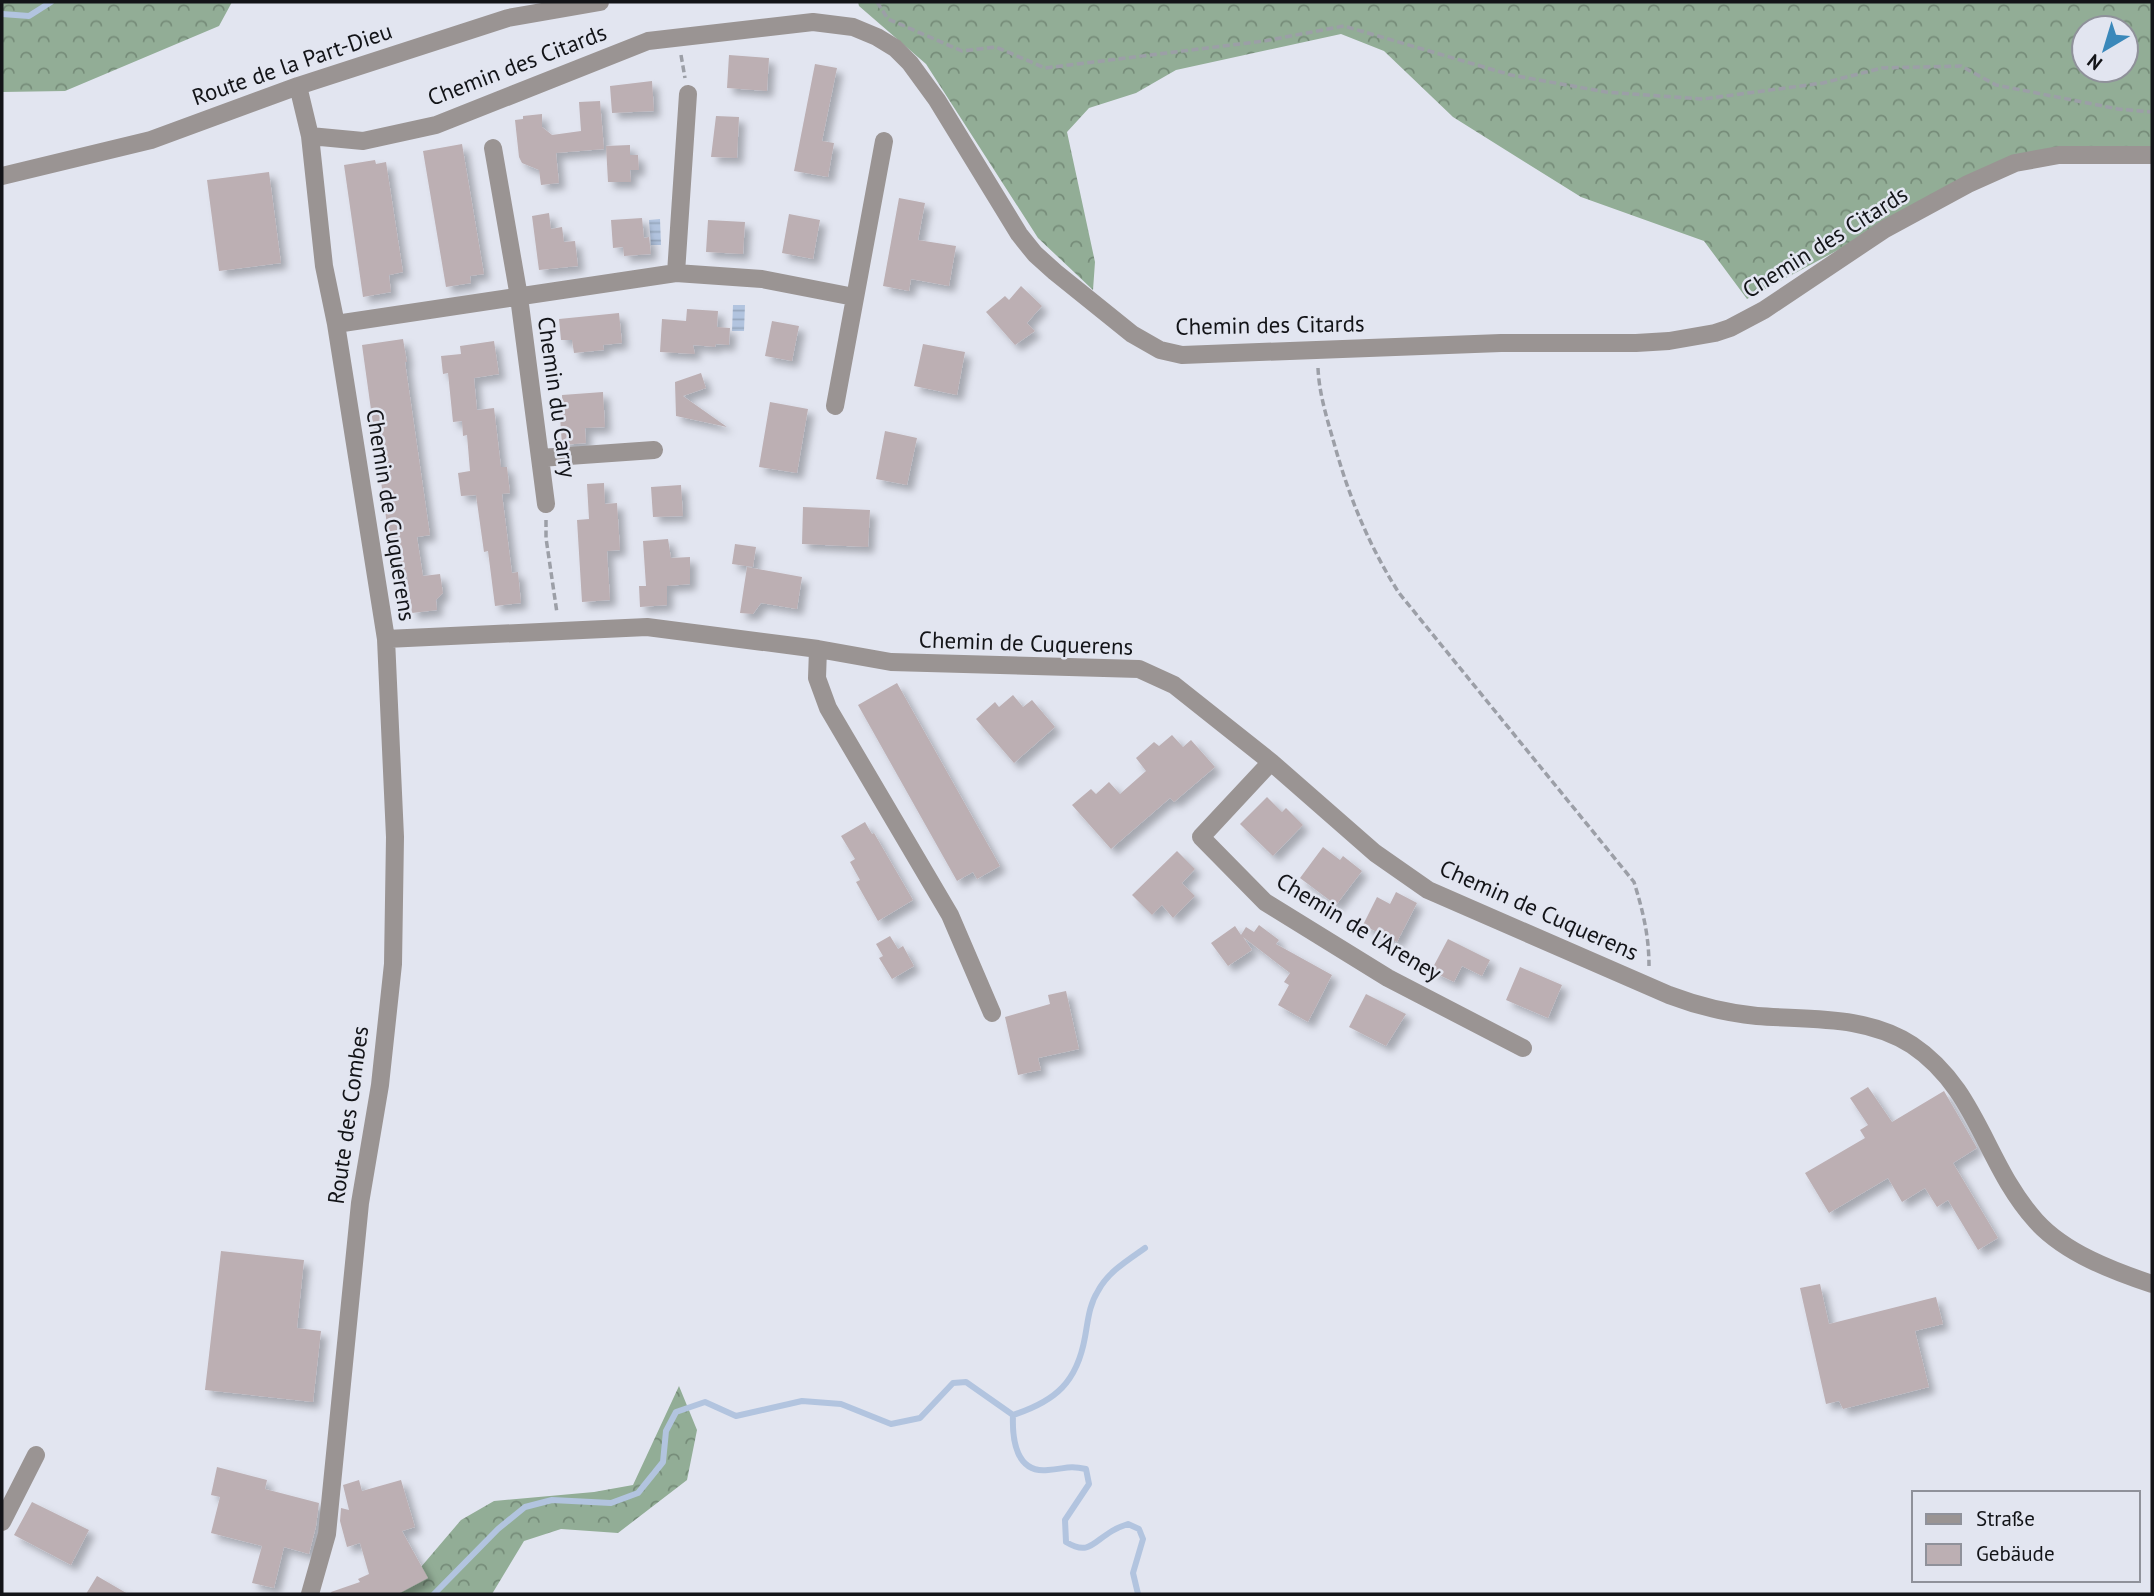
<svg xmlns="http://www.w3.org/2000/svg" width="2154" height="1596" viewBox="0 0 2154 1596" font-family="'PT Sans',sans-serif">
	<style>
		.forest { fill: url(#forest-crowns); fill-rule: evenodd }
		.water { fill: url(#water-rules) }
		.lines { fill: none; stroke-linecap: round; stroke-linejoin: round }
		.stream { stroke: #b2c4df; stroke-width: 6 }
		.building { fill: #bcafb3; filter: url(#shadow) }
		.path { stroke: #9c9fa7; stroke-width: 3.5; stroke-dasharray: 7 3.5; stroke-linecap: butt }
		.minor { stroke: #9a9493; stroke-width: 18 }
		.labels { text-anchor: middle; stroke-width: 5; stroke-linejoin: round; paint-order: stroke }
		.street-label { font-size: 23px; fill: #131418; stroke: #e2e5f0 }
	</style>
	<defs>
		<pattern id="forest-crowns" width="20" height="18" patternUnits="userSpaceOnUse" patternTransform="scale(1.75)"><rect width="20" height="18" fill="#92ad96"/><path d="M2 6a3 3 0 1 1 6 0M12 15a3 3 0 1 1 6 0" fill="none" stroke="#768c79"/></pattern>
		<pattern id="water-rules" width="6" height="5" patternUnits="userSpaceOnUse" patternTransform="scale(1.75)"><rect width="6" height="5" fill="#b2c4df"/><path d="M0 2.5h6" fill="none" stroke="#98a8bf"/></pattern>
		<filter id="shadow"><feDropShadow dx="6" dy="6" stdDeviation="3.5" flood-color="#0004"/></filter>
	</defs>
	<rect width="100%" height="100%" fill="#e2e5f0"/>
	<path class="forest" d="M2,2H232L219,26L65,91L2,92Z
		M858,2H2152V148L1996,165L1747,299L1704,241L1581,197L1453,117L1384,51L1341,34L1176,70L1136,93L1089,108L1067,132L1095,262L1093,290L1038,238L926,64L859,6ZM2084,28H2126V70H2084Z
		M679,1386L697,1430L687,1480L618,1533L561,1529L524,1541L492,1594H398L461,1520L494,1501L594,1492L633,1485Z"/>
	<path class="water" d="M660,219L661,245H651L649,220Z
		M733,305H745L744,331H732Z"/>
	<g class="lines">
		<path class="stream" d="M2,14L29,16L51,2
			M1013,1415C1012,1439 1016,1474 1048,1470C1065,1469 1068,1465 1086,1469L1089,1484L1065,1520L1066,1542C1089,1556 1093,1542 1112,1531C1117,1528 1122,1526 1128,1524L1139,1529L1143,1539L1133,1573L1138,1594
			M434,1594L498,1529L525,1507L552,1500L611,1503L638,1493L663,1462L666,1431L676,1412L705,1402L736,1416L802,1401L841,1404L891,1424L920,1418L953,1383L966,1382L1013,1415C1056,1401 1077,1382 1085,1337C1088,1321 1089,1305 1098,1291C1108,1272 1128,1260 1145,1248"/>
	</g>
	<path class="building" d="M729,55L769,58L767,91L727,88Z
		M815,64L837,68L822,141L834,143L828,177L794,171Z
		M652,81L654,111L612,113L610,86Z
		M600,101L604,149L556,153L559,183L541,185L539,170L522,163L519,157L515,120L523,119V116L542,114V127L552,135L581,131L579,102Z
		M716,116L739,117L737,158L711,157Z
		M462,144L484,274L470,276L471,283L446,287L423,151Z
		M630,145V155H638L639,170H630L631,182H608L606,146Z
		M375,160L376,164L386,162L403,272L389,275L391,292L363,297L344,165Z
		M269,172L281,263L219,271L207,180Z
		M899,198L925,203L918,240L956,246L949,286L911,279L909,291L883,286Z
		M549,213L551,229L562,227L564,242L575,241L578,266L539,270L532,216Z
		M789,214L820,220L813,259L782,253Z
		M642,218L644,238L649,237L651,254L624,256L623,247L613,248L611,220Z
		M708,220L745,222L743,254L706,252Z
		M1021,286L1042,306L1027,323L1035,331L1015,345L986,312L1005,296L1009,300Z
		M687,309L718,311L717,327L730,328L729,345L716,344L715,347L693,345L695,354L660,352L662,319L686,321Z
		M619,313L622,343L603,345L604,350L574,353L572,340H561L559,319Z
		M772,321L799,326L792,361L765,356Z
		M403,339L407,362H405L430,535L417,537L423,576L440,574L443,593L436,600L437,610L412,613L407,576L397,577L392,538L389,539L362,345Z
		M494,341L499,374L474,378L477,410L494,408L501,467H507L510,493L502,494L512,573L518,572L521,603L495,606L488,551L484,552L476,495L461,496L458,473L470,471L467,435L463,436L462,421L453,422L448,373L443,374L441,356L461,354L460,346Z
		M923,344L965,352L957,395L914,386Z
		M701,373L706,388L683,396L727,427L676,416L675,382Z
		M603,392L605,427L585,428L586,443L562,445L560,417L563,416L562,395Z
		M770,402L808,409L797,473L759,467Z
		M885,431L917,438L907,485L876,479Z
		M604,483L605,504L617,503L620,550L607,551L610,600L582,602L577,520L589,519L587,484Z
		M681,485L683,516L653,517L651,487Z
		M803,507L870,510L868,547L802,544Z
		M668,539L671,558L690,557V584L667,586V605L640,607L639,586H646L643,541Z
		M735,544L756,547L753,567L732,564Z
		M747,567L802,577L797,609L761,603L753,614L740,613Z
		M897,683L1000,866L977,879L973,872L957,881L858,705Z
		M1013,695L1023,707L1032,700L1055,727L1014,763L976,719L995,702L999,707Z
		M1172,735L1183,747L1191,740L1215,767L1174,802L1170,798L1111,849L1072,805L1091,789L1096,794L1109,782L1120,794L1146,771L1136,758L1154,742L1159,746Z
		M1267,797L1282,812L1286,808L1303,825L1273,856L1240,824Z
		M865,822L872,834L874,833L913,900L878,921L856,882L860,880L850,862L855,859L841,836Z
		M1323,847L1340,860L1343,856L1362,871L1336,905L1300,878Z
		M1177,851L1195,869L1182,883L1195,896L1173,918L1162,905L1152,915L1132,895Z
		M1396,892L1417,903L1397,942L1363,925L1377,897L1390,904Z
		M1259,925L1279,940L1276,944L1332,975L1308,1022L1278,1005L1289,985L1284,982L1290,973L1243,937L1252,950L1228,966L1211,943L1235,926L1241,935L1246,927L1254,932Z
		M890,936L898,949L903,946L914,966L892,979L879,958L883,956L876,944Z
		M1448,939L1490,960L1482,976L1462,966L1454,982L1431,971Z
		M1520,967L1562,985L1548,1018L1506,1000Z
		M1066,991L1079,1049L1038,1058L1041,1070L1018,1075L1005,1017L1050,1004L1048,995Z
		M1366,994L1406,1014L1386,1046L1349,1027Z
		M1868,1087L1892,1122L1944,1091L1977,1148L1953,1163L1998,1238L1978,1250L1948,1200L1937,1207L1925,1188L1902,1202L1888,1178L1829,1213L1805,1173L1865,1138L1860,1130L1868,1125L1850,1098Z
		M221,1251L304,1260L297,1328L321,1331L313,1402L205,1390Z
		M1820,1284L1829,1324L1936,1297L1943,1324L1915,1331L1929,1387L1843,1409L1839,1401L1826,1404L1800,1288Z
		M217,1467L267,1480L265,1489L319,1503L316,1526L309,1554L284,1547L274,1588L252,1583L262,1546L211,1533L220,1497L211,1495Z
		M359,1480L362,1491L401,1480L415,1527L402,1531L428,1578L398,1594H332L331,1592L360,1582L358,1579L369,1574L360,1543L347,1547L340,1521L341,1508L349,1510L343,1485Z
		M32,1502L89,1530L71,1565L14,1535Z
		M97,1576L128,1594H86Z"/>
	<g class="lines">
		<path class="path" d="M877,2L888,19L962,51L996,47L1045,68L1264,41L1344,26L1511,75L1606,92L1703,99L1823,83L1882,68L1961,66L1996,85L2118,109L2152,112
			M681,55L685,78
			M1318,368C1319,393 1327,419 1334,443C1349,497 1369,546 1399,593L1634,882C1643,911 1649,936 1649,966
			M546,520V538L557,613"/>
		<path class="minor" d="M298,86L310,136L363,141L436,125L648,41L813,22L853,27L877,37L895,48L910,63L937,100L1019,234L1035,254L1055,272L1132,334L1160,350L1182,355L1501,343H1636L1669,341L1715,333L1730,328L1764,310L1885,229L1968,184L2015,163L2059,155H2152
			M310,136L324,266L336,324L386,639L647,627L818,649L891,662L1139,669L1174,685L1271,762L1375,853L1428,890L1669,995C1698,1006 1726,1013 1757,1016C1809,1020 1866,1015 1912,1045C1978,1089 1985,1165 2036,1221C2065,1253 2113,1271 2152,1284
			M493,148L519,297L546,504
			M2,176L151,140L298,86L508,18L600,2
			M676,273L762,279L854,297
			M336,324L676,273L688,94
			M835,406L884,141
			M540,458L654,450
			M818,649L817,678L828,708L950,915L992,1013
			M1271,762L1201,837L1265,902L1388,978L1523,1048
			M2,1522L36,1455
			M310,1594L327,1534L360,1203L380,1085L393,964L395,837L386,639"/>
	</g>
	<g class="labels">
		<g class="street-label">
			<text transform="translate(292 64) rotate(-19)" y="8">Route de la Part-Dieu</text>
			<text transform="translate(517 65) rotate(-21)" y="8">Chemin des Citards</text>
			<text transform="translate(1825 242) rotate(-32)" y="8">Chemin des Citards</text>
			<text transform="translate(1270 325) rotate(-1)" y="8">Chemin des Citards</text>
			<text transform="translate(557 397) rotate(82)" y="8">Chemin du Carry</text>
			<text transform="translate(391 515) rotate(81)" y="8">Chemin de Cuquerens</text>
			<text transform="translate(1026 643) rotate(2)" y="8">Chemin de Cuquerens</text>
			<text transform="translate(1539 910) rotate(24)" y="8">Chemin de Cuquerens</text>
			<text transform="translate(1359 927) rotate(31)" y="8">Chemin de l'Areney</text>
			<text transform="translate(348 1115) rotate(-82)" y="8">Route des Combes</text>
		</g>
	</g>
	<rect width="2154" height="1596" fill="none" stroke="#131418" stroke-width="7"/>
	<rect x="1912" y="1491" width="228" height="91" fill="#e2e5f0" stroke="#8f919a" stroke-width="2"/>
	<rect x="1926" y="1514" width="35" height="10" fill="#9a9493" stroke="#8f919a" stroke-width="2"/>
	<text x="1976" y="1526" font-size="21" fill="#131418">Straße</text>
	<rect x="1926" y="1544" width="35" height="21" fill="#bcafb3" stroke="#8f919a" stroke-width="2"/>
	<text x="1976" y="1561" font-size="21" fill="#131418">Gebäude</text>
	<g transform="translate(2105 49) rotate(218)"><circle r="33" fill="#e2e5f0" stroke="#8f919a" stroke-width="2"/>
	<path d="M0-5L12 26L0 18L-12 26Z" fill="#3a88ba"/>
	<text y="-10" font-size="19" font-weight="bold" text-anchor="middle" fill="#131418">N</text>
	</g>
</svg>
